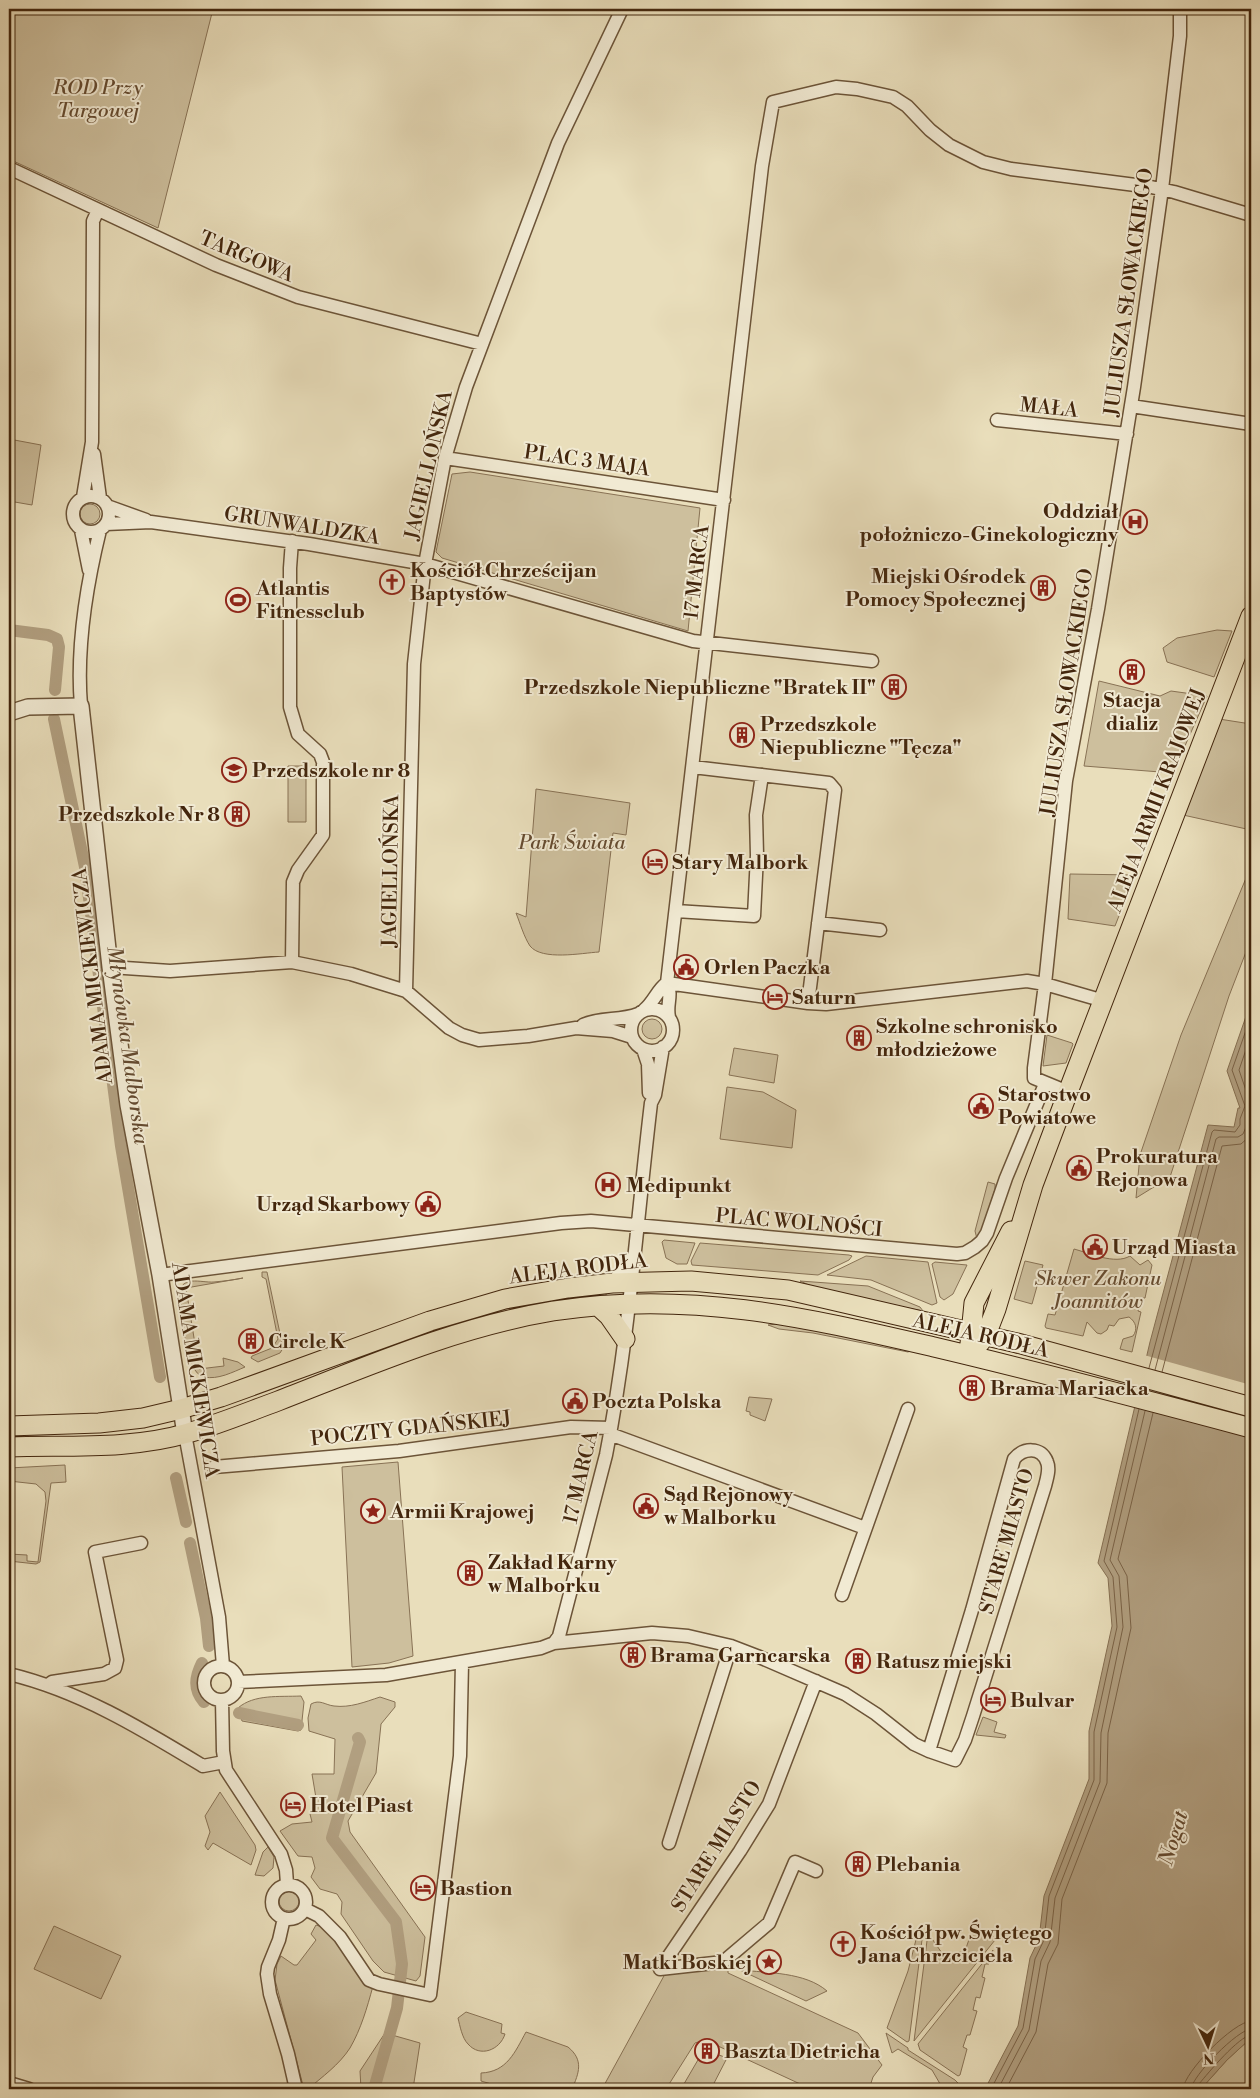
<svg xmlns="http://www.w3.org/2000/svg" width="1260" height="2098" viewBox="0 0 1260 2098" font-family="'Libre Bodoni',serif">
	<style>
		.green { fill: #cdbf9d; stroke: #887255 }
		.water { fill: #b19f80; stroke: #856f52 }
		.pier { fill: #e9debb }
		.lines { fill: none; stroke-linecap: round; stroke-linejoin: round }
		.shore { stroke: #7a6246; stroke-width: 1 }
		.canal { stroke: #b19f80; stroke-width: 12 }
		.minor-casing { stroke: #6c5438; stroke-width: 15 }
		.tertiary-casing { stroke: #6c5438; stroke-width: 18 }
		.primary-casing { stroke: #43260d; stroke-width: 21 }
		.minor { stroke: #f1ead3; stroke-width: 12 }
		.tertiary { stroke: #f1ead3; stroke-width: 15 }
		.primary { stroke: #e9debb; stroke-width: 19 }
		.labels { text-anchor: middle; stroke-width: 4; stroke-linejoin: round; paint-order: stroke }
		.park-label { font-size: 20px; font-style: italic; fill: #664c31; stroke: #f1ead3 }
		.street-label { font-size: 20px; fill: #43260d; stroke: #f1ead3 }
		.poi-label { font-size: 20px; font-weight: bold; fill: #43260d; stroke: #f1ead3; text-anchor: start }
		.water-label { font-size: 21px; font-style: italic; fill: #644a30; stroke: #f1ead3 }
	</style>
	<rect width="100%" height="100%" fill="#e9debb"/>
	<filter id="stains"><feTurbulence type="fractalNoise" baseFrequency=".004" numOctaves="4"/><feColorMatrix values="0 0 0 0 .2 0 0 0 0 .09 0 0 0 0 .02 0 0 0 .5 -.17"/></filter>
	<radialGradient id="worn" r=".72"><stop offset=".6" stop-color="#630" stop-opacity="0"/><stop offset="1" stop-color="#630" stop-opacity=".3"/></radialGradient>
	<path class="green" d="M9,9H213L158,228L9,159Z
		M9,439L41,445L32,505L9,501Z
		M470,472L700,508L688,631L442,558L436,552L452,474Z
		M80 514a10 10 0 1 1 20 0a10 10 0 1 1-20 0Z
		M1217,630L1232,631L1214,677L1167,662L1163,648L1177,638Z
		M1099,681L1160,696L1171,691L1207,696L1173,773L1084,766Z
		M1219,719L1251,724V830L1183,815Z
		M288,766H306V822H288Z
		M536,789L630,803L626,835L613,833L599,952C582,953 542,961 530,946C524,937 520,923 516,913L526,917Z
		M1251,866V939L1229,996L1170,1177L1136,1198L1140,1155L1181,1035Z
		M1070,874L1135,875L1115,926L1068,919Z
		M642 1029a10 10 0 1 1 20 0a10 10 0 1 1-20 0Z
		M1047,1035L1072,1043L1073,1044L1066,1063L1043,1066Z
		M734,1048L778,1055L774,1083L729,1075Z
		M727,1087L763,1092L796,1110L792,1148L720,1139Z
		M988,1182L995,1184V1189L982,1230L977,1239L975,1231Z
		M664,1240L695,1243L687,1264H677L666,1258L662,1242Z
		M700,1243L849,1255L852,1256L849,1260L818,1275L692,1265L691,1261Z
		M1074,1249C1089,1253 1115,1265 1130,1256L1140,1265L1148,1260L1152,1265L1145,1298H1141L1138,1311L1141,1312L1132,1352L1120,1349L1123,1339L1133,1336C1138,1329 1136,1322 1129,1317L1119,1319L1114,1326L1109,1325L1107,1330L1101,1334L1097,1333L1087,1322L1083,1336L1046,1328L1045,1326L1048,1314L1055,1315Z
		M866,1256L928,1262L937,1303L932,1305L871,1280L827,1275Z
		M1025,1261L1043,1265L1032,1304L1014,1299Z
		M935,1262L967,1265L953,1294L944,1300L940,1297L932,1264Z
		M262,1272H267L282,1343L285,1345L280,1353L258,1362L251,1358L252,1356L272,1348L278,1339L266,1279L262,1277Z
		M243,1278L186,1288L199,1369L224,1366L223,1358L238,1362L245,1367C233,1372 218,1380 204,1377C185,1374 182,1313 180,1296C179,1274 201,1283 214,1282C224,1281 234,1280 243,1278Z
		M800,1281L868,1286L920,1307L923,1311L827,1293Z
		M604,1293L611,1298L510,1310L444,1328L367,1356L429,1328L526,1302Z
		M786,1323L914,1349L908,1352L813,1333L779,1329L768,1325Z
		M749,1397L772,1399L765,1421L750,1415V1412L746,1411Z
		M398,1462L413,1656L389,1663L352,1667L342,1467Z
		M65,1465L66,1482L51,1483L40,1562L36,1564L9,1561V1554L27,1555V1561L38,1562L46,1501L45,1492L36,1484L9,1481V1468Z
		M301,1696L304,1702L301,1730L298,1731L242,1721L238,1708C254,1694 279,1697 301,1696Z
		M380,1697L395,1702V1707L381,1724L376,1773L348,1821L350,1832L425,1937L420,1976L416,1981L384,1972L373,1961L341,1914L342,1902L337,1894L320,1889L311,1877L315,1868L312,1857L298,1856L280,1831L292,1824L312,1822L310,1814L317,1804L312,1774H334L335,1739L309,1731L308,1718L311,1704C320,1699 325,1705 334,1706C350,1708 365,1702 380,1697Z
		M983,1717L997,1722L994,1732L1006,1735L1005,1738L976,1735Z
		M220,1792L255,1845L256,1850L251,1865L213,1843L208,1850L205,1846L210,1832L205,1816Z
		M268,1847L274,1857L273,1868L264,1876L255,1875L263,1852Z
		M279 1901a10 10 0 1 1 20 0a10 10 0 1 1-20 0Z
		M316,1925L325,1928L373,1986C367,2008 361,2029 350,2048C339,2065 322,2077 308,2089H304L275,1980L277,1964L281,1956L294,1965H297L316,1940L311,1934Z
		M54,1926L121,1956L101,1999L34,1969Z
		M973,1928L990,1932L995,1940L914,2041L928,1933L944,1956L965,1951Z
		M918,1932H923L909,2041L907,2042L887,2028L908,1971Z
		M993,1950L989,1964H985L982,1977L985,1978L980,1998L976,1997L973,2010L977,2011L970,2035H967L963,2047L967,2049L960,2075L958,2076L920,2050L918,2044Z
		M723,1968L728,1970V1973L858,2033L882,2065L873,2077L869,2089H811L705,2040L695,2043L666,2089H602L665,1974Z
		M740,1970C768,1973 805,1972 827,1991L806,2001Z
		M466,2012L502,2024L501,2033L505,2034C500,2050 480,2058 468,2044C462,2038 460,2026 458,2018Z
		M526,2032L568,2047C584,2060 579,2073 572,2089H496L498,2086L481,2081V2073C507,2072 515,2052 526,2032Z
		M385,2033L420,2043L413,2089H361L360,2071Z
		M886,2033L908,2048V2050L955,2080L958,2083L957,2089H943L932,2070L898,2049L892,2053Z
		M1251,2038V2089H1201L1227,2060Z
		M711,2052L727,2058L711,2089H681L702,2053L708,2056Z"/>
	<path class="water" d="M1251,1002V2038L1227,2060L1201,2089H985L1018,2026L1030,1958L1039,1939L1044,1896L1089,1779V1731L1112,1626L1108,1578L1098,1563L1150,1342L1208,1125L1234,1127L1238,1108H1240L1227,1071Z"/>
	<path class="pier" d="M1144,1355L1251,1385V1438L1133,1405Z"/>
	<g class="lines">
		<path class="shore" d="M1149,1368L1212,1132L1214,1130L1235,1132L1240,1125V1119L1245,1106L1232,1070L1251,1016
			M1155,1370L1216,1139L1219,1137H1238L1243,1134L1246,1127L1251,1105L1239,1070L1251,1035
			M1162,1372L1222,1146L1241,1144L1251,1135
			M991,2089L1023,2028L1035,1959L1044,1940L1049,1896L1094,1780V1732L1117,1627L1113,1577L1104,1561L1139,1409
			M998,2089L1029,2030L1041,1961L1050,1942L1055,1898L1100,1782L1101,1733L1123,1627L1119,1576L1110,1560L1145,1411
			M1006,2089L1036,2032L1048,1964L1058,1944L1062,1899L1107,1783L1108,1733L1131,1628L1127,1576L1118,1559L1153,1413
			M1183,2089C1184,2072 1233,2022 1251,2021
			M1191,2089C1192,2076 1238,2029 1251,2029
			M1197,2089L1199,2084C1208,2073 1239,2036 1251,2035"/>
		<path class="canal" d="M9,630L48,635L57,639L59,647L55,690
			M54,719L85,867L121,1146L160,1377
			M176,1478L186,1522
			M190,1543L206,1618L209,1646
			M202,1663C195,1677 193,1689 204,1702
			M239,1713L298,1725
			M358,1738L360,1742L332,1838L396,1922L402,1964L397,2008L374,2089"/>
		<defs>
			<path id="minor" d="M9,168L216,265L298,297L482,344
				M1131,406L1251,424
				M997,420L1127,434
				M94,454L100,498
				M445,458L724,500
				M73 514a18 18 0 1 1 36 0a18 18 0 1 1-36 0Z
				M83,497L92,442L93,221L98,210
				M107,506L146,520
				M106,524L151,522L309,544L425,564L693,641L872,661
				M81,530L89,570
				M292,541L290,568V707L298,734L320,754L323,762V835L298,870L293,882L292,962
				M81,706C76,647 86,587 100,530
				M693,767L829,783L835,790L808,1003
				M676,911L754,916L757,855L756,815L762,775
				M818,923L880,930
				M110,967L170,971L292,962L351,974L406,991L449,1028L462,1035L479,1040L528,1036L576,1028L613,1031L632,1037
				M667,983L808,1003L826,1004L1027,981L1045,984L1104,1001
				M406,991L414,664L425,564L445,458L466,387L558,143L622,9
				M631 1030a21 21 0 1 1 42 0a21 21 0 1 1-42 0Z
				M644,1010C654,1002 657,990 667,983
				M669,1017C666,1004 673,996 667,983L762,166L773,102L836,87L857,89L893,97L907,106L930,130L949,145L983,162L1011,169L1151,187L1174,192L1251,215
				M583,1025C600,1017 620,1021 638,1014
				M643,1049L648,1064L649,1093
				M1068,1092L1034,1078V1068L1045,984L1066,781L1098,609L1134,387L1162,189L1180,36V9
				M160,1275L561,1223L591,1221L957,1254L965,1253L975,1247L982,1241L987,1233L1006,1178L1045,1084
				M612,1283L634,1256
				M185,1434L219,1617L223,1666
				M610,1434L865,1528
				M214,1467L399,1451L571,1427L611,1428
				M842,1595L908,1409
				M554,1643L652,1633L688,1636L731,1646L757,1656L845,1694L876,1714L914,1744L929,1751L955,1760L965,1740L973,1716L1045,1486C1047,1478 1050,1469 1047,1462C1041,1446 1023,1448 1014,1459L972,1610L929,1751
				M204 1683a17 17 0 1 1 34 0a17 17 0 1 1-34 0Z
				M9,1674C80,1691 142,1729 203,1766L224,1762
				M238,1682L386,1675L541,1648L554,1643L559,1636L606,1455C629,1339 637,1220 651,1103L655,1095L663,1047
				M48,1685L52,1682L104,1674L115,1668L117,1660L95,1552L141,1543
				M222,1700L223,1751L226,1770L281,1854L286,1870L287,1884
				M669,1843L731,1646
				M272 1902a17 17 0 1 1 34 0a17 17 0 1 1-34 0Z
				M305,1909L319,1916L340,1937L369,1980L379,1984L430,1995L460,1756L462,1663
				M284,1918L279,1940L268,1967L267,1974L270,1994L288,2054L296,2089
				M660,1969L740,1851L769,1804L816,1681
				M660,1969L723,1962L769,1923L795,1862L816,1871
				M9,2083L29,2089"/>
			<path id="tertiary" d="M9,713L28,707L81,706L110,967L128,1105L160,1275L185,1434"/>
			<path id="primary" d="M598,1306L609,1316L625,1339
				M970,1344L974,1303L1011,1231
				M978,1345L986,1335L996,1309L1033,1185L1068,1092L1251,616
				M9,1426L99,1423L143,1418L181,1409L221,1397L430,1321L505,1299L568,1288L612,1283L691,1281L788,1290L1017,1343L1251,1407
				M9,1447C68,1445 130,1450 188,1433C219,1424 248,1412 278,1401C368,1366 457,1327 553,1311C688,1290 804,1317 934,1347C1040,1372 1146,1400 1251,1428"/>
		</defs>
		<use href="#minor" class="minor-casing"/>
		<use href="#tertiary" class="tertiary-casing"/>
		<use href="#primary" class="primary-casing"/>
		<use href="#minor" class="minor"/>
		<use href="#tertiary" class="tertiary"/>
		<use href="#primary" class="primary"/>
	</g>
	<defs>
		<symbol id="hospital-ring" viewBox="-11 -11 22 22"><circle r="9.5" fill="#f1ead3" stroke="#8f2418" stroke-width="1.5"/><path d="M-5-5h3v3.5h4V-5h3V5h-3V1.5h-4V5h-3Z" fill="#8f2418"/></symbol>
		<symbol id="church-ring" viewBox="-11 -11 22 22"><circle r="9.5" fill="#f1ead3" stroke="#8f2418" stroke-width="1.5"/><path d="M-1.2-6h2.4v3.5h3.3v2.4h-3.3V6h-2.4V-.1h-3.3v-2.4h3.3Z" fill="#8f2418"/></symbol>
		<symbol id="building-ring" viewBox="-11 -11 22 22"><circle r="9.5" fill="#f1ead3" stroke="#8f2418" stroke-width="1.5"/><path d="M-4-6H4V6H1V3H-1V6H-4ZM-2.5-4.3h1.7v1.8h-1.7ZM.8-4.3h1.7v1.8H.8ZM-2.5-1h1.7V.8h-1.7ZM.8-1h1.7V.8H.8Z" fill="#8f2418"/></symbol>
		<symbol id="stadium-ring" viewBox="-11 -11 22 22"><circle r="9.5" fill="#f1ead3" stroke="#8f2418" stroke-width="1.5"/><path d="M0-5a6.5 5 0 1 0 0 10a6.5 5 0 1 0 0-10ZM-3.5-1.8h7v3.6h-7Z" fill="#8f2418"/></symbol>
		<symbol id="school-ring" viewBox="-11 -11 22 22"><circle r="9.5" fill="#f1ead3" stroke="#8f2418" stroke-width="1.5"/><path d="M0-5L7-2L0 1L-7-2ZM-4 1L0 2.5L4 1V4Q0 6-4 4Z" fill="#8f2418"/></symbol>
		<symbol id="hotel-ring" viewBox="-11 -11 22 22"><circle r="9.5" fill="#f1ead3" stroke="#8f2418" stroke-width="1.5"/><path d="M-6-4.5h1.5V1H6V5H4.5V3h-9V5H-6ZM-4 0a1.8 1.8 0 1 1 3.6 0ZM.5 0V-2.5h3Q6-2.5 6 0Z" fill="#8f2418"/></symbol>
		<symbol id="civic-ring" viewBox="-11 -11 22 22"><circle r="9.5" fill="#f1ead3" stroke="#8f2418" stroke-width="1.5"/><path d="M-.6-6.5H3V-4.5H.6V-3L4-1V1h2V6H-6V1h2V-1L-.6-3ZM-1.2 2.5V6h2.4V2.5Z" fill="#8f2418"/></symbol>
		<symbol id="sight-ring" viewBox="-11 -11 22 22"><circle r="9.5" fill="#f1ead3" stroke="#8f2418" stroke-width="1.5"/><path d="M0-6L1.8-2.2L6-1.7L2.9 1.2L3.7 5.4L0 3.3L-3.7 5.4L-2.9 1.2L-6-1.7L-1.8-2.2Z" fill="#8f2418"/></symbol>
	</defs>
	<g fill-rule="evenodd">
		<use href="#hospital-ring" x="1121" y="508" width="28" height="28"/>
		<use href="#church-ring" x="378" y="568" width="28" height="28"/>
		<use href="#building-ring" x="1029" y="574" width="28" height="28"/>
		<use href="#stadium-ring" x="224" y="586" width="28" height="28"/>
		<use href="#building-ring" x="1118" y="658" width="28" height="28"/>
		<use href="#building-ring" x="880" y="673" width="28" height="28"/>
		<use href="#building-ring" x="728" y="721" width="28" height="28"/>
		<use href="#school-ring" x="220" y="756" width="28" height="28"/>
		<use href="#building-ring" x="223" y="800" width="28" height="28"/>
		<use href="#hotel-ring" x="641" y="848" width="28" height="28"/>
		<use href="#civic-ring" x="672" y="953" width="28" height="28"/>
		<use href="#hotel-ring" x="761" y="983" width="28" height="28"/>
		<use href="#building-ring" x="845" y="1024" width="28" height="28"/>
		<use href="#civic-ring" x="967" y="1092" width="28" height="28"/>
		<use href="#civic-ring" x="1065" y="1154" width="28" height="28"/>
		<use href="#hospital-ring" x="594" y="1171" width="28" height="28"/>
		<use href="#civic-ring" x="414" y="1190" width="28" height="28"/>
		<use href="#civic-ring" x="1081" y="1233" width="28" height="28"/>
		<use href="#building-ring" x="237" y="1327" width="28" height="28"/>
		<use href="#building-ring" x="958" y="1374" width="28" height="28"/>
		<use href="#civic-ring" x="561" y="1387" width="28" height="28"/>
		<use href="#civic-ring" x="632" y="1492" width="28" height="28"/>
		<use href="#sight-ring" x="359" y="1497" width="28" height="28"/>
		<use href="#building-ring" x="456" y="1559" width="28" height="28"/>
		<use href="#building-ring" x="619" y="1641" width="28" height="28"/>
		<use href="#building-ring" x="844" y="1647" width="28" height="28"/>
		<use href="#hotel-ring" x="979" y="1686" width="28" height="28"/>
		<use href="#hotel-ring" x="279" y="1791" width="28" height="28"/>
		<use href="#building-ring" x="844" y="1850" width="28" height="28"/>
		<use href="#hotel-ring" x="409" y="1874" width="28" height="28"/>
		<use href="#church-ring" x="829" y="1930" width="28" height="28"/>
		<use href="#sight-ring" x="755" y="1948" width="28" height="28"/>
		<use href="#building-ring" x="693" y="2037" width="28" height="28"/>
	</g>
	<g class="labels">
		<g class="park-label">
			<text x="98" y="94">ROD Przy<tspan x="98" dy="23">Targowej</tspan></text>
			<text x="572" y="849">Park Świata</text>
			<text x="1098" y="1285">Skwer Zakonu<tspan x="1098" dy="23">Joannitów</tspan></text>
		</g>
		<g class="street-label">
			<text transform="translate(247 256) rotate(23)" y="7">TARGOWA</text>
			<text transform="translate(1128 292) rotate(-82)" y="7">JULIUSZA SŁOWACKIEGO</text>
			<text transform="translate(1049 407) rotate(6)" y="7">MAŁA</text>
			<text transform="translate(587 460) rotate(8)" y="7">PLAC 3 MAJA</text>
			<text transform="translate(428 465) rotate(-77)" y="7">JAGIELLOŃSKA</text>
			<text transform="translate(302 525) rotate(9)" y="7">GRUNWALDZKA</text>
			<text transform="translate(696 572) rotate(-83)" y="7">17 MARCA</text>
			<text transform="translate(1066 692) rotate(-81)" y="7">JULIUSZA SŁOWACKIEGO</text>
			<text transform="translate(1156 800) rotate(-69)" y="7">ALEJA ARMII KRAJOWEJ</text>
			<text transform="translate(390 871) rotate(-89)" y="7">JAGIELLOŃSKA</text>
			<text transform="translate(92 976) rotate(-97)" y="7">ADAMA MICKIEWICZA</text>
			<text transform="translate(799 1222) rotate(5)" y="7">PLAC WOLNOŚCI</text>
			<text transform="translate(578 1268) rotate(-7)" y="7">ALEJA RODŁA</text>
			<text transform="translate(981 1335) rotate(13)" y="7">ALEJA RODŁA</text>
			<text transform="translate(196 1370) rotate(81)" y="7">ADAMA MICKIEWICZA</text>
			<text transform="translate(411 1428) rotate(-6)" y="7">POCZTY GDAŃSKIEJ</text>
			<text transform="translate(580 1477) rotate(-77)" y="7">17 MARCA</text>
			<text transform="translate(1006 1541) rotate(-74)" y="7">STARE MIASTO</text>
			<text transform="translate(716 1846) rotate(-58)" y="7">STARE MIASTO</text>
		</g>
		<g class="poi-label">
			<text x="1118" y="518" text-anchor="end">Oddział<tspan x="1118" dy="23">położniczo-Ginekologiczny</tspan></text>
			<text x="410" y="577">Kościół Chrześcijan<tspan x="410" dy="23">Baptystów</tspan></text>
			<text x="1026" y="583" text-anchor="end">Miejski Ośrodek<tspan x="1026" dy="23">Pomocy Społecznej</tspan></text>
			<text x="256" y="595">Atlantis<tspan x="256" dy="23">Fitnessclub</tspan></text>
			<text x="876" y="694" text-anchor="end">Przedszkole Niepubliczne "Bratek II"</text>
			<text x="1132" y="707" text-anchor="middle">Stacja<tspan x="1132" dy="23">dializ</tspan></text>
			<text x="760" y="731">Przedszkole<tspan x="760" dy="23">Niepubliczne "Tęcza"</tspan></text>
			<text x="252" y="777">Przedszkole nr 8</text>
			<text x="220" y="821" text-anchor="end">Przedszkole Nr 8</text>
			<text x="672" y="869">Stary Malbork</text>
			<text x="704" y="974">Orlen Paczka</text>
			<text x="792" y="1004">Saturn</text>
			<text x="876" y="1033">Szkolne schronisko<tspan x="876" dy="23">młodzieżowe</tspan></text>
			<text x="998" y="1101">Starostwo<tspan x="998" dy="23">Powiatowe</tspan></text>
			<text x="1096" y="1163">Prokuratura<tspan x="1096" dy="23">Rejonowa</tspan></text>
			<text x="626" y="1192">Medipunkt</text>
			<text x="410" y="1211" text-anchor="end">Urząd Skarbowy</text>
			<text x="1112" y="1254">Urząd Miasta</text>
			<text x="268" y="1348">Circle K</text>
			<text x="990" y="1395">Brama Mariacka</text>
			<text x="592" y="1408">Poczta Polska</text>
			<text x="664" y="1501">Sąd Rejonowy<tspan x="664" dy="23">w Malborku</tspan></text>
			<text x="390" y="1518">Armii Krajowej</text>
			<text x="488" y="1569">Zakład Karny<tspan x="488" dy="23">w Malborku</tspan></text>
			<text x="650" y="1662">Brama Garncarska</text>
			<text x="876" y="1668">Ratusz miejski</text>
			<text x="1010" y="1707">Bulvar</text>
			<text x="310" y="1812">Hotel Piast</text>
			<text x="876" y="1871">Plebania</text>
			<text x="440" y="1895">Bastion</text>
			<text x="860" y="1939">Kościół pw. Świętego<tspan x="860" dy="23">Jana Chrzciciela</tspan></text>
			<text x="752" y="1969" text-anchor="end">Matki Boskiej</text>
			<text x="724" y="2058">Baszta Dietricha</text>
		</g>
		<g class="water-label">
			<text transform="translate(128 1045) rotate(82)" y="7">Młynówka Malborska</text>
			<text transform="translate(1173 1838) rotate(-73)" y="7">Nogat</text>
		</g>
	</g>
	<rect width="1260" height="2098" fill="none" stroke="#e9debb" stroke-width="30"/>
	<rect x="10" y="10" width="1240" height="2078" fill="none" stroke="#43260d" stroke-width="2.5"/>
	<rect x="15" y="15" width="1230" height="2068" fill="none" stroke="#43260d"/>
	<g transform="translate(1208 2046) rotate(176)" stroke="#f1ead3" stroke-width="4" paint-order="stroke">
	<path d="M0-4L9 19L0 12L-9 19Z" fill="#43260d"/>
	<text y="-8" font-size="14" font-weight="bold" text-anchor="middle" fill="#43260d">N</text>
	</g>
	<rect width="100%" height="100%" filter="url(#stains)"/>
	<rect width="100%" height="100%" fill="url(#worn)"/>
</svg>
